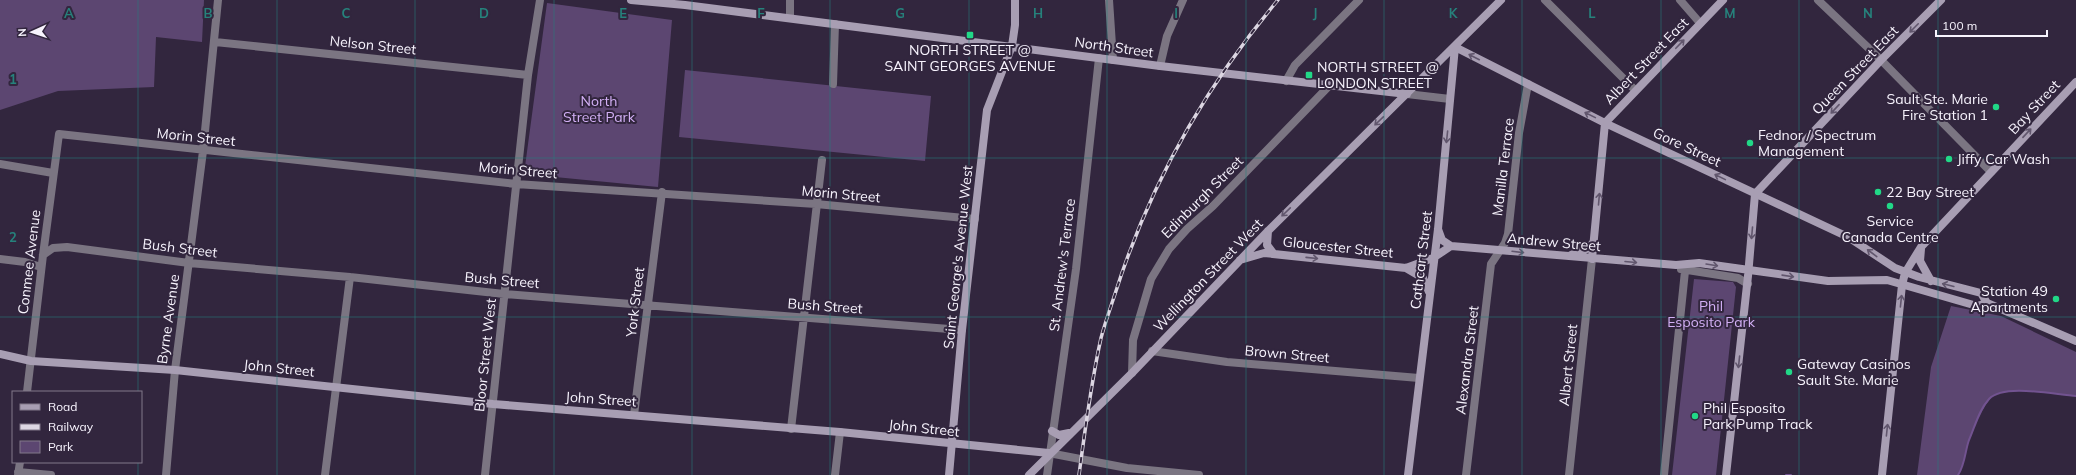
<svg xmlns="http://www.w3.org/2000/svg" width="2076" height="475" viewBox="0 0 2076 475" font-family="Mulish,sans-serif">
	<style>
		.green { fill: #5c4671 }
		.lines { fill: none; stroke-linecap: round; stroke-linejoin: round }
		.stream { stroke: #725390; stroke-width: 2 }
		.street { stroke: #7b7582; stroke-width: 8 }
		.secondary { stroke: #a89eb3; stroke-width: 8 }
		.rail-casing { stroke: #dcd6e2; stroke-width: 3.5 }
		.rail { stroke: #32263e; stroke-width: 2; stroke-dasharray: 6; stroke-linecap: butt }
		.oneway { stroke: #61566d }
		.grid { fill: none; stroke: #26827c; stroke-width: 1; stroke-opacity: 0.55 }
		.poi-dot { fill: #21d887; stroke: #32263e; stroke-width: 1.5 }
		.labels { text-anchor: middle; stroke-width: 4; stroke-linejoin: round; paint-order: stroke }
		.street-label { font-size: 14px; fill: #f7f3fd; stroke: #32263e }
		.poi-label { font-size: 14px; fill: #f7f3fd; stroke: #32263e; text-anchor: start }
		.park-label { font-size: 14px; fill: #d3b0f6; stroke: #32263e }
		.grid-label { font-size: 13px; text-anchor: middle; font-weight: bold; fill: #26827c; stroke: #32263e; stroke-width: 4; stroke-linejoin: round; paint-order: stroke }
	</style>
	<rect width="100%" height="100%" fill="#32263e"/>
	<path class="green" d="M0,0H204L202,42L156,37L154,87L58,91L0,110Z
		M547,3L672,20L658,187L524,174Z
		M685,70L931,96L925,161L679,137Z
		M1694,279L1733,282L1736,287L1716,475H1672Z
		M1951,306L2001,316L2076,352V396C2057,395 2003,383 1990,399C1980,411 1975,426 1969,440C1965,451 1965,465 1958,475H1917L1931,367Z"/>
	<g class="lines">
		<path class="stream" d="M1786,475H1791
			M1958,475C1965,465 1965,451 1969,440C1975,426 1979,410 1989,399C2004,383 2056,395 2076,396"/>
		<path class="street" d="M790,0V18
			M1109,0L1113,60
			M1545,0L1635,90
			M1680,0L1700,23
			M1818,0L1881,60L1991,172
			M215,42L528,75
			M1160,66L1167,36L1183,0
			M1286,81L1295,65L1359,0
			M833,84L835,24
			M1407,94L1450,99
			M0,164L53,173
			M43,255L53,248L67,247L189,263L350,277L504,294L962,330
			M0,259L25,262L41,267
			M1681,269L1738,278L1748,284
			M1152,351L1227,362L1419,378
			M1132,373L1133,340L1151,279L1169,249L1187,229L1213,206L1328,87
			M27,392L43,255L59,134L516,184L816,204L975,219
			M634,415L662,192
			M791,429L822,160
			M1049,453L1127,468L1199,475
			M18,472L51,475
			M18,475L20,462
			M166,475L175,370L203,151L218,0
			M325,475L350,277
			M485,475L528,75L540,0
			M835,475L840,432
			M1047,475L1076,269L1099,58
			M1466,475L1491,264L1505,243L1508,234L1519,133L1528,84
			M1569,475L1592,259
			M1664,475L1685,271"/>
		<path class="secondary" d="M631,0L685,5L1160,66L1407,94
			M1455,47L1605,123L1848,237L1895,268L1919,277L1981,293L1987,303L2076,341
			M1755,194L1881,60L1941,0
			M1438,229L1442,240L1451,246
			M1268,231L1267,245L1273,253
			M1921,249L1920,261L1931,281
			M1571,255L1589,248L1594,241
			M1592,259L1605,123L1723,0
			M1240,260L1264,253L1406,268L1433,258L1451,246L1676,265L1699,263L1828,281L1887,280L1977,306L1987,303
			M1406,268L1423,278L1429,292
			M0,354L31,361L175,370L493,404L840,432L1049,453
			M1052,431L1059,435L1069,433
			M949,475L962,330L987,110L1012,46L1015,25V0
			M1029,475L1132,373L1268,231L1501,0
			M1408,475L1438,229L1455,47
			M1726,475L1748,276L1755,194
			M1882,475L1902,285L1905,273L1921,247L2076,82"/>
		<defs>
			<path id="rail" d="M1079,475C1085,429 1091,383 1101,338C1105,323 1110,309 1115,294C1149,186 1205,87 1278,0"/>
		</defs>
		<use href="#rail" class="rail-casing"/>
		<use href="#rail" class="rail"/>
	</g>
	<defs><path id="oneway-shaft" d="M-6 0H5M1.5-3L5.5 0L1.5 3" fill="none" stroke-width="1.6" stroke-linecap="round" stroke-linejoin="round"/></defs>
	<g class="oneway">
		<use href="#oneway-shaft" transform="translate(1914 28) rotate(135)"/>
		<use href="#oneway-shaft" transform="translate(1680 44) rotate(-46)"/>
		<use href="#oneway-shaft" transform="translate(1474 57) rotate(-153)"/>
		<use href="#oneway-shaft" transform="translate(1835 109) rotate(133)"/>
		<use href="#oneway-shaft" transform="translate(1590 115) rotate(-154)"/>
		<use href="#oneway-shaft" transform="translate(1379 121) rotate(136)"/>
		<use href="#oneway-shaft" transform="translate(2027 133) rotate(-47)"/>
		<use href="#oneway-shaft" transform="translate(1447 137) rotate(96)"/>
		<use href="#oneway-shaft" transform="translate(1720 177) rotate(-154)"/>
		<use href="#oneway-shaft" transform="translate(1599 199) rotate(-85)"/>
		<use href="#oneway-shaft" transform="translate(1286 212) rotate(136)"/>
		<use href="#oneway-shaft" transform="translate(1752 233) rotate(95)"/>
		<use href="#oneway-shaft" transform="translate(1518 252) rotate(7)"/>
		<use href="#oneway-shaft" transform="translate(1872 253) rotate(-143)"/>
		<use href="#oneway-shaft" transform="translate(1312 258) rotate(6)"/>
		<use href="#oneway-shaft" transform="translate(1631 262) rotate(5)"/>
		<use href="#oneway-shaft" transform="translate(1712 265) rotate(9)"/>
		<use href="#oneway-shaft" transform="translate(1788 276) rotate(8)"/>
		<use href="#oneway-shaft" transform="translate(1948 285) rotate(-166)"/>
		<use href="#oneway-shaft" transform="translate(1901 301) rotate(-84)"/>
		<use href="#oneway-shaft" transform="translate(1739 362) rotate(96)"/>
		<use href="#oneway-shaft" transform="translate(1887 430) rotate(-84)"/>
	</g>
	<path class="grid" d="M138,0V392M277,0V475M415,0V475M554,0V475M692,0V475M830,0V475M969,0V475M1107,0V475M1246,0V475M1384,0V475M1522,0V475M1661,0V475M1799,0V475M1938,0V475M0,158H2076M0,317H2076M138,462V475"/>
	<g class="poi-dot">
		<rect x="966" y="31" width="8" height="8" rx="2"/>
		<rect x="1305" y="71" width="8" height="8" rx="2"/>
		<circle cx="1996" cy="107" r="4"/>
		<circle cx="1750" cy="143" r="4"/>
		<circle cx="1949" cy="159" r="4"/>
		<circle cx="1878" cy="192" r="4"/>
		<circle cx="1890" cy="206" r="4"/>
		<circle cx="2056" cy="299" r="4"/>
		<circle cx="1789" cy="372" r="4"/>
		<circle cx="1695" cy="416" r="4"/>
	</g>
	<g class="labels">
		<g class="street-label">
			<text transform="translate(373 45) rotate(6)" y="5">Nelson Street</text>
			<text transform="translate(1114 47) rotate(8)" y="5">North Street</text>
			<text transform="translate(1646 61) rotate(-46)" y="5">Albert Street East</text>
			<text transform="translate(1855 70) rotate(-46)" y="5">Queen Street East</text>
			<text transform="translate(2034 107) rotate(-47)" y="5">Bay Street</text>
			<text transform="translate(196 137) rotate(6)" y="5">Morin Street</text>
			<text transform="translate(1687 147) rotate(25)" y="5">Gore Street</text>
			<text transform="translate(1503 167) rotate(-83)" y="5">Manilla Terrace</text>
			<text transform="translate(518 170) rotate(5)" y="5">Morin Street</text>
			<text transform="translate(841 194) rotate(5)" y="5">Morin Street</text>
			<text transform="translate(1202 197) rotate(-45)" y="5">Edinburgh Street</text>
			<text transform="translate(1554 242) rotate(5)" y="5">Andrew Street</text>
			<text transform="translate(1338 247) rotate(6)" y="5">Gloucester Street</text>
			<text transform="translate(180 248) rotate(7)" y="5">Bush Street</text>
			<text transform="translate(958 257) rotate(-84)" y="5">Saint George's Avenue West</text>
			<text transform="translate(1421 260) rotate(-83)" y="5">Cathcart Street</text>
			<text transform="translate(29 262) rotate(-83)" y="5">Conmee Avenue</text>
			<text transform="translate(1062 265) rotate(-83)" y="5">St. Andrew's Terrace</text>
			<text transform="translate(1208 275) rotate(-46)" y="5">Wellington Street West</text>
			<text transform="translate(502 280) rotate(5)" y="5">Bush Street</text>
			<text transform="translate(635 302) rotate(-83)" y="5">York Street</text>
			<text transform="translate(825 306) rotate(4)" y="5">Bush Street</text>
			<text transform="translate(168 319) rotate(-82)" y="5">Byrne Avenue</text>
			<text transform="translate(1287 354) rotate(5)" y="5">Brown Street</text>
			<text transform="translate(485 355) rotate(-84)" y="5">Bloor Street West</text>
			<text transform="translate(1467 360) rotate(-83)" y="5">Alexandra Street</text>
			<text transform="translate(1568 365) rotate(-84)" y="5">Albert Street</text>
			<text transform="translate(279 368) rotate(6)" y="5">John Street</text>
			<text transform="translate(601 399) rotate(4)" y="5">John Street</text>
			<text transform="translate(924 428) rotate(6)" y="5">John Street</text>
		</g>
		<g class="poi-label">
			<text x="970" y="55" text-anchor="middle">NORTH STREET @<tspan x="970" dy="16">SAINT GEORGES AVENUE</tspan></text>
			<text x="1317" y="72">NORTH STREET @<tspan x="1317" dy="16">LONDON STREET</tspan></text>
			<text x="1988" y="104" text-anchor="end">Sault Ste. Marie<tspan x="1988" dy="16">Fire Station 1</tspan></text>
			<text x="1758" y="140">Fednor / Spectrum<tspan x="1758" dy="16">Management</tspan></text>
			<text x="1957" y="164">Jiffy Car Wash</text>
			<text x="1886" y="197">22 Bay Street</text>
			<text x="1890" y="226" text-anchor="middle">Service<tspan x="1890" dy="16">Canada Centre</tspan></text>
			<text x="2048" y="296" text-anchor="end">Station 49<tspan x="2048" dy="16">Apartments</tspan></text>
			<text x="1797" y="369">Gateway Casinos<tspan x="1797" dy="16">Sault Ste. Marie</tspan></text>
			<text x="1703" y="413">Phil Esposito<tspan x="1703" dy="16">Park Pump Track</tspan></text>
		</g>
		<g class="park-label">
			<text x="599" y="106">North<tspan x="599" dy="16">Street Park</tspan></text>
			<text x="1711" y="311">Phil<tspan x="1711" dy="16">Esposito Park</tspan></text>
		</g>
	</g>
	<g class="grid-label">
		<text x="69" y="18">A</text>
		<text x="208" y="18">B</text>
		<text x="346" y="18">C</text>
		<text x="484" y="18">D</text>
		<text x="623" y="18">E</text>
		<text x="761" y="18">F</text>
		<text x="900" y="18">G</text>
		<text x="1038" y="18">H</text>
		<text x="1176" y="18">I</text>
		<text x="1315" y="18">J</text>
		<text x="1453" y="18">K</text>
		<text x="1592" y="18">L</text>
		<text x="1730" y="18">M</text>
		<text x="1868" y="18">N</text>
		<text x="13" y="84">1</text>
		<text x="13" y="242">2</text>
	</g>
	<rect x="12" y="391" width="130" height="72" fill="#32263e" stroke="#81788a"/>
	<rect x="20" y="404" width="20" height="6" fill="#a89eb3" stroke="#81788a"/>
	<text x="48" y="411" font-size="12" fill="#f7f3fd">Road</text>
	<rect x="20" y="424" width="20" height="6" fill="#dcd6e2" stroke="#81788a"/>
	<text x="48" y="431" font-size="12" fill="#f7f3fd">Railway</text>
	<rect x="20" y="441" width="20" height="12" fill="#5c4671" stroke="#81788a"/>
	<text x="48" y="451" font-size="12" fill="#f7f3fd">Park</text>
	<g transform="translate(32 32) rotate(267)" stroke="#32263e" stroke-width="3" paint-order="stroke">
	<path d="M0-3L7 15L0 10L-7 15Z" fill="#f7f3fd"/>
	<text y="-6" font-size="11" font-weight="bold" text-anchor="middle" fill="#f7f3fd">N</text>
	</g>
	<path d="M1936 30v6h111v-6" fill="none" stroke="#f7f3fd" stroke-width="2"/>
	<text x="1942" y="30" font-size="12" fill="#f7f3fd" stroke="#32263e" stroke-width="3" paint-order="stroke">100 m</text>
</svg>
